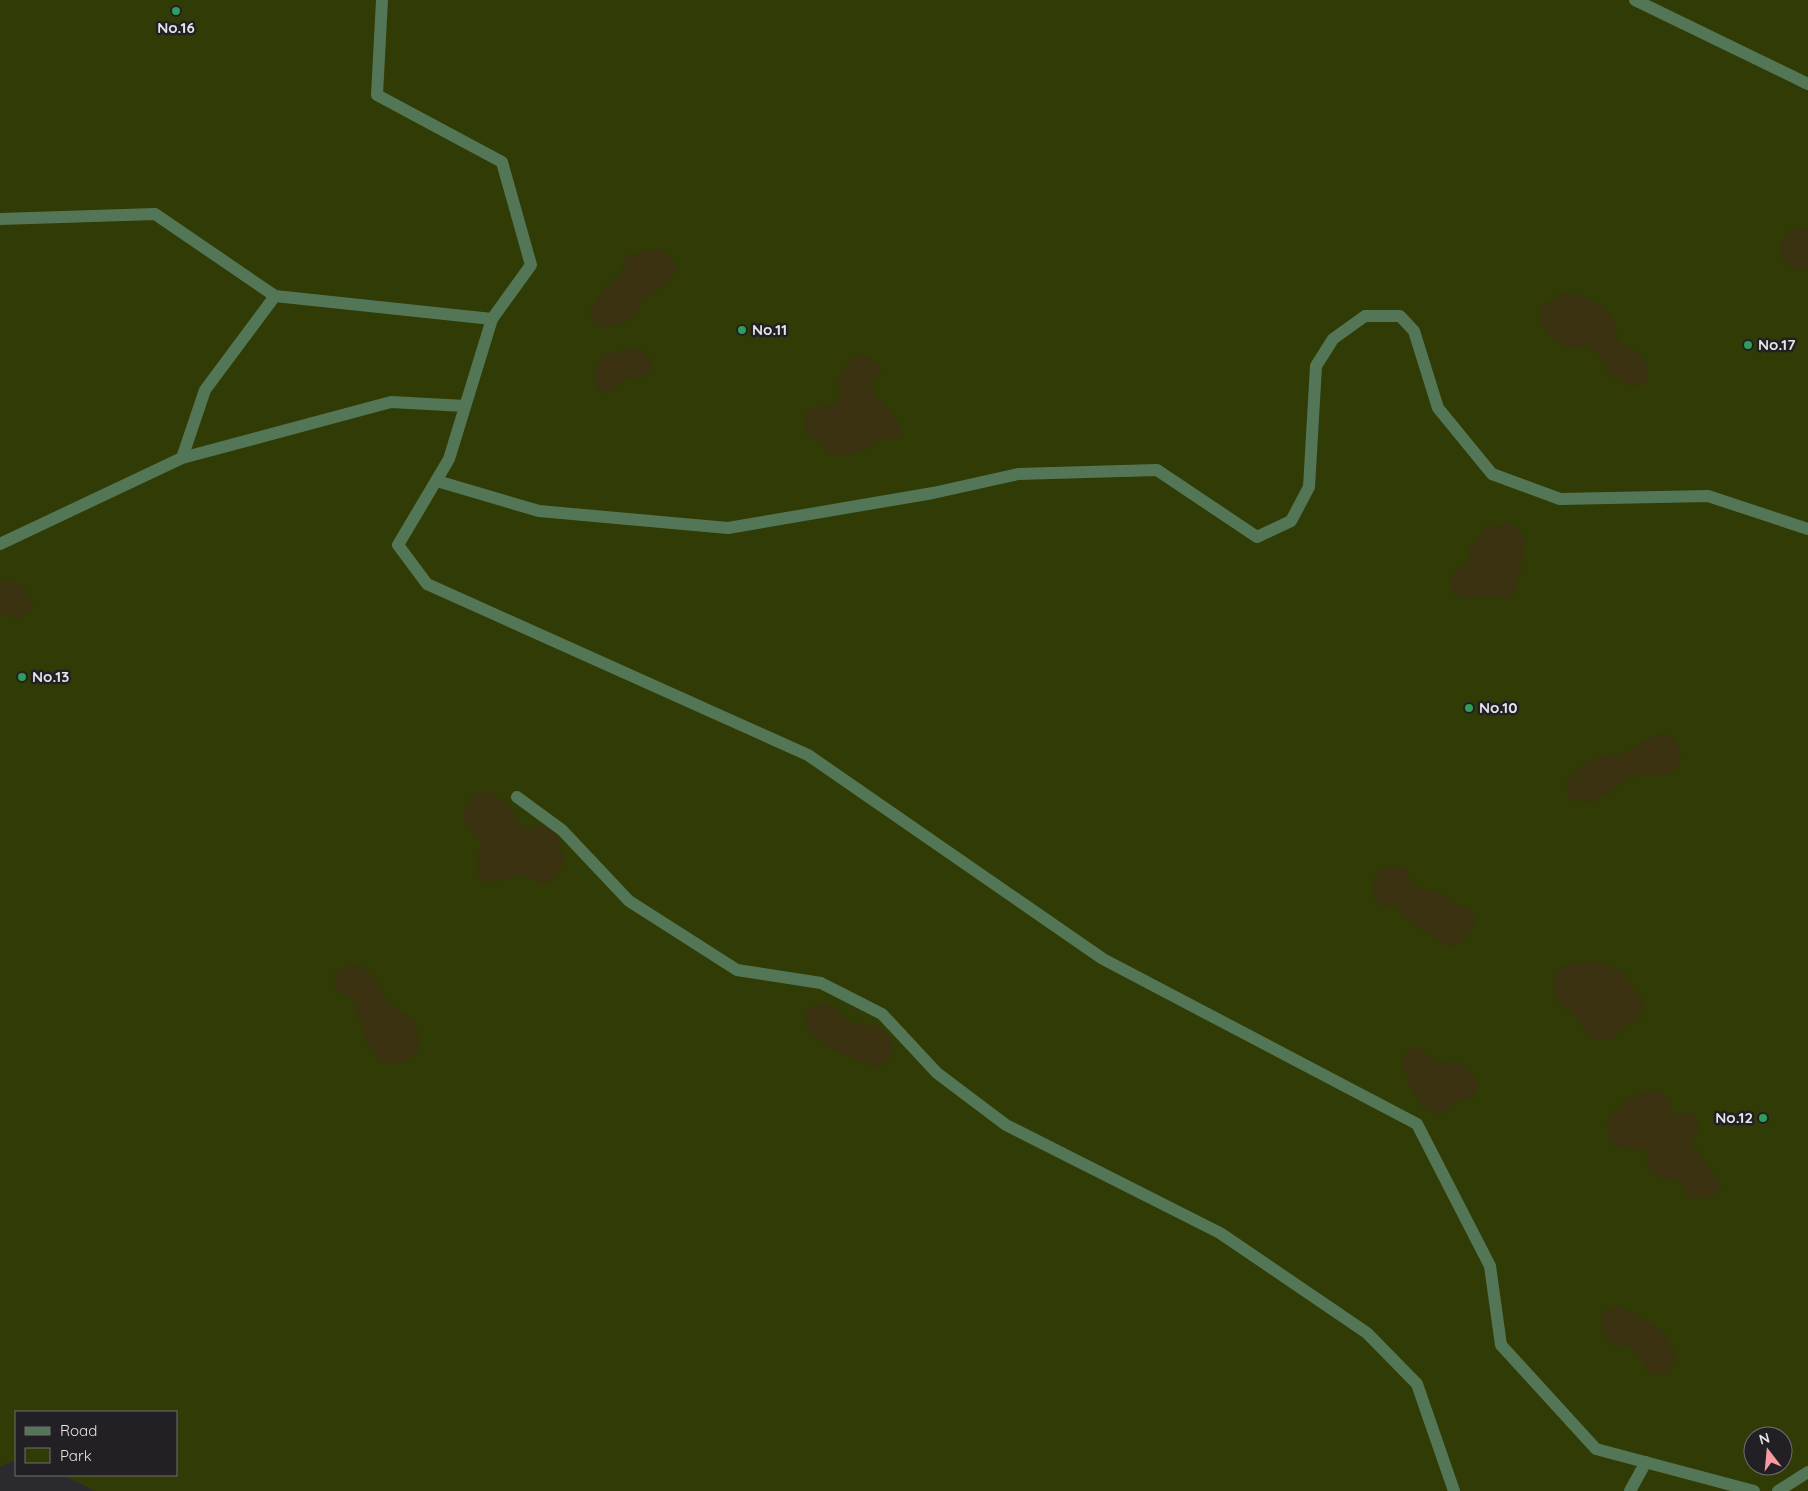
<svg xmlns="http://www.w3.org/2000/svg" width="1808" height="1491" viewBox="0 0 1808 1491" font-family="Quicksand,sans-serif">
	<style>
		.green { fill: #303b05; fill-rule: evenodd }
		.sand { fill: #3a3211 }
		.lines { fill: none; stroke-linecap: round; stroke-linejoin: round }
		.minor { stroke: #537756; stroke-width: 12 }
		.leisure-dot { fill: #2e9e5b; stroke: #222024; stroke-width: 2 }
		.labels { text-anchor: middle; stroke-width: 5; stroke-linejoin: round; paint-order: stroke }
		.poi-label { font-size: 15px; font-weight: bold; fill: #e5e4e7; stroke: #222024; text-anchor: start }
	</style>
	<rect width="100%" height="100%" fill="#2b2a2e"/>
	<path class="green" d="M0,0H1808V1491H95L63,1475H176V1412H16V1460L0,1467ZM1753,1436H1783V1466H1753Z"/>
	<path class="sand" d="M1808,228V268L1795,270L1782,259L1781,244L1791,231Z
		M656,248L671,256L677,270L670,281L644,299L630,321L610,327L595,326L590,311L605,289L619,276L627,256Z
		M1563,293C1579,294 1604,302 1612,318C1616,326 1616,336 1621,344C1642,352 1647,357 1648,380L1638,386L1625,385L1608,372L1599,356L1587,347C1564,350 1556,341 1541,325V305Z
		M638,348L651,359L653,370L648,375L628,379L606,393L597,391C592,377 594,367 603,355Z
		M857,353L877,362L881,369L874,383L873,392C884,406 903,418 900,437L878,440L860,452L850,455H833L826,450L820,441L808,435L805,428L804,414C815,404 828,409 839,400L841,391L838,380L845,365Z
		M1510,523L1525,535L1521,568L1513,596L1501,599L1488,595L1470,600L1454,594L1449,577L1467,563L1471,545L1486,528Z
		M0,582C24,581 27,587 33,609L21,618L0,614Z
		M1658,734L1672,736C1683,753 1685,757 1671,773L1627,777L1612,791L1592,802L1570,800L1565,782L1585,762L1614,754L1620,755Z
		M492,792L510,806L519,825L526,828L544,825L560,839L564,864L554,880L541,884C520,866 510,885 483,881C475,866 474,861 482,846L477,836L464,824V809L473,794Z
		M1390,866L1407,868L1411,883C1421,889 1431,889 1441,894C1454,900 1451,905 1469,908L1476,920L1466,938L1452,947L1411,923L1395,905L1382,907C1371,894 1371,884 1378,870Z
		M1602,962L1624,973L1643,1001L1640,1019L1628,1024L1611,1040H1593C1587,1032 1581,1023 1574,1015C1553,994 1549,1003 1556,970L1572,963Z
		M358,965L373,974L389,1005L411,1017L418,1033L420,1049L406,1062L383,1063L367,1041L352,997L343,996L335,987V973L342,968Z
		M822,1004C842,1006 835,1014 850,1022C856,1025 865,1023 873,1025C889,1029 895,1042 892,1057L879,1068L835,1051L809,1033L805,1016L809,1007Z
		M1411,1048H1421L1436,1062L1465,1064L1478,1082L1473,1097L1460,1100L1442,1113C1415,1110 1412,1087 1401,1065L1405,1056Z
		M1656,1090L1668,1099L1672,1113L1686,1112L1695,1116L1699,1127L1691,1145C1699,1151 1701,1155 1705,1164C1710,1172 1716,1175 1721,1187L1716,1195L1701,1199L1688,1197L1680,1182L1652,1174L1647,1161V1155L1643,1150L1616,1147L1609,1136L1607,1122C1622,1101 1631,1095 1656,1090Z
		M1618,1306L1637,1314L1664,1333L1675,1356L1667,1375L1650,1374L1642,1359L1629,1346L1610,1344L1601,1327L1603,1313Z"/>
	<g class="lines">
		<path class="minor" d="M382,0L377,95L502,162L531,265L492,319L449,459L398,545L427,584L808,755L1103,959L1417,1124L1490,1266L1501,1345L1596,1449L1754,1491
			M1635,0L1808,84
			M0,219L155,214L275,296L492,319
			M182,458L205,390L275,296
			M437,481L539,511L728,528L933,493L1018,474L1157,470L1257,537L1291,521L1309,487L1316,366L1333,339L1365,316H1400L1414,331L1438,408L1492,474L1560,499L1708,496L1808,529
			M0,544L182,458L391,402L465,406
			M517,797L562,830L629,901L737,970L821,983L882,1014L937,1073L1006,1125L1220,1233L1367,1333L1417,1384L1454,1491
			M1630,1491L1646,1462
			M1778,1491L1808,1472"/>
	</g>
	<g class="leisure-dot">
		<circle cx="176" cy="11" r="5"/>
		<circle cx="742" cy="330" r="5"/>
		<circle cx="1748" cy="345" r="5"/>
		<circle cx="22" cy="677" r="5"/>
		<circle cx="1469" cy="708" r="5"/>
		<circle cx="1763" cy="1118" r="5"/>
	</g>
	<g class="labels">
		<g class="poi-label">
			<text x="176" y="33" text-anchor="middle">No.16</text>
			<text x="752" y="335">No.11</text>
			<text x="1758" y="350">No.17</text>
			<text x="32" y="682">No.13</text>
			<text x="1479" y="713">No.10</text>
			<text x="1753" y="1123" text-anchor="end">No.12</text>
		</g>
	</g>
	<rect x="15" y="1411" width="162" height="65" fill="#222024" stroke="#706e72"/>
	<rect x="25" y="1427" width="25" height="8" fill="#537756" stroke="#706e72"/>
	<text x="60" y="1436" font-size="15" fill="#e5e4e7">Road</text>
	<rect x="25" y="1448" width="25" height="15" fill="#303b05" stroke="#706e72"/>
	<text x="60" y="1461" font-size="15" fill="#e5e4e7">Park</text>
	<g transform="translate(1768 1451) rotate(344)"><circle r="24" fill="#222024" stroke="#706e72"/>
	<path d="M0-4L9 19L0 12L-9 19Z" fill="#f49aa0"/>
	<text y="-8" font-size="14" font-weight="bold" text-anchor="middle" fill="#e5e4e7">N</text>
	</g>
</svg>
